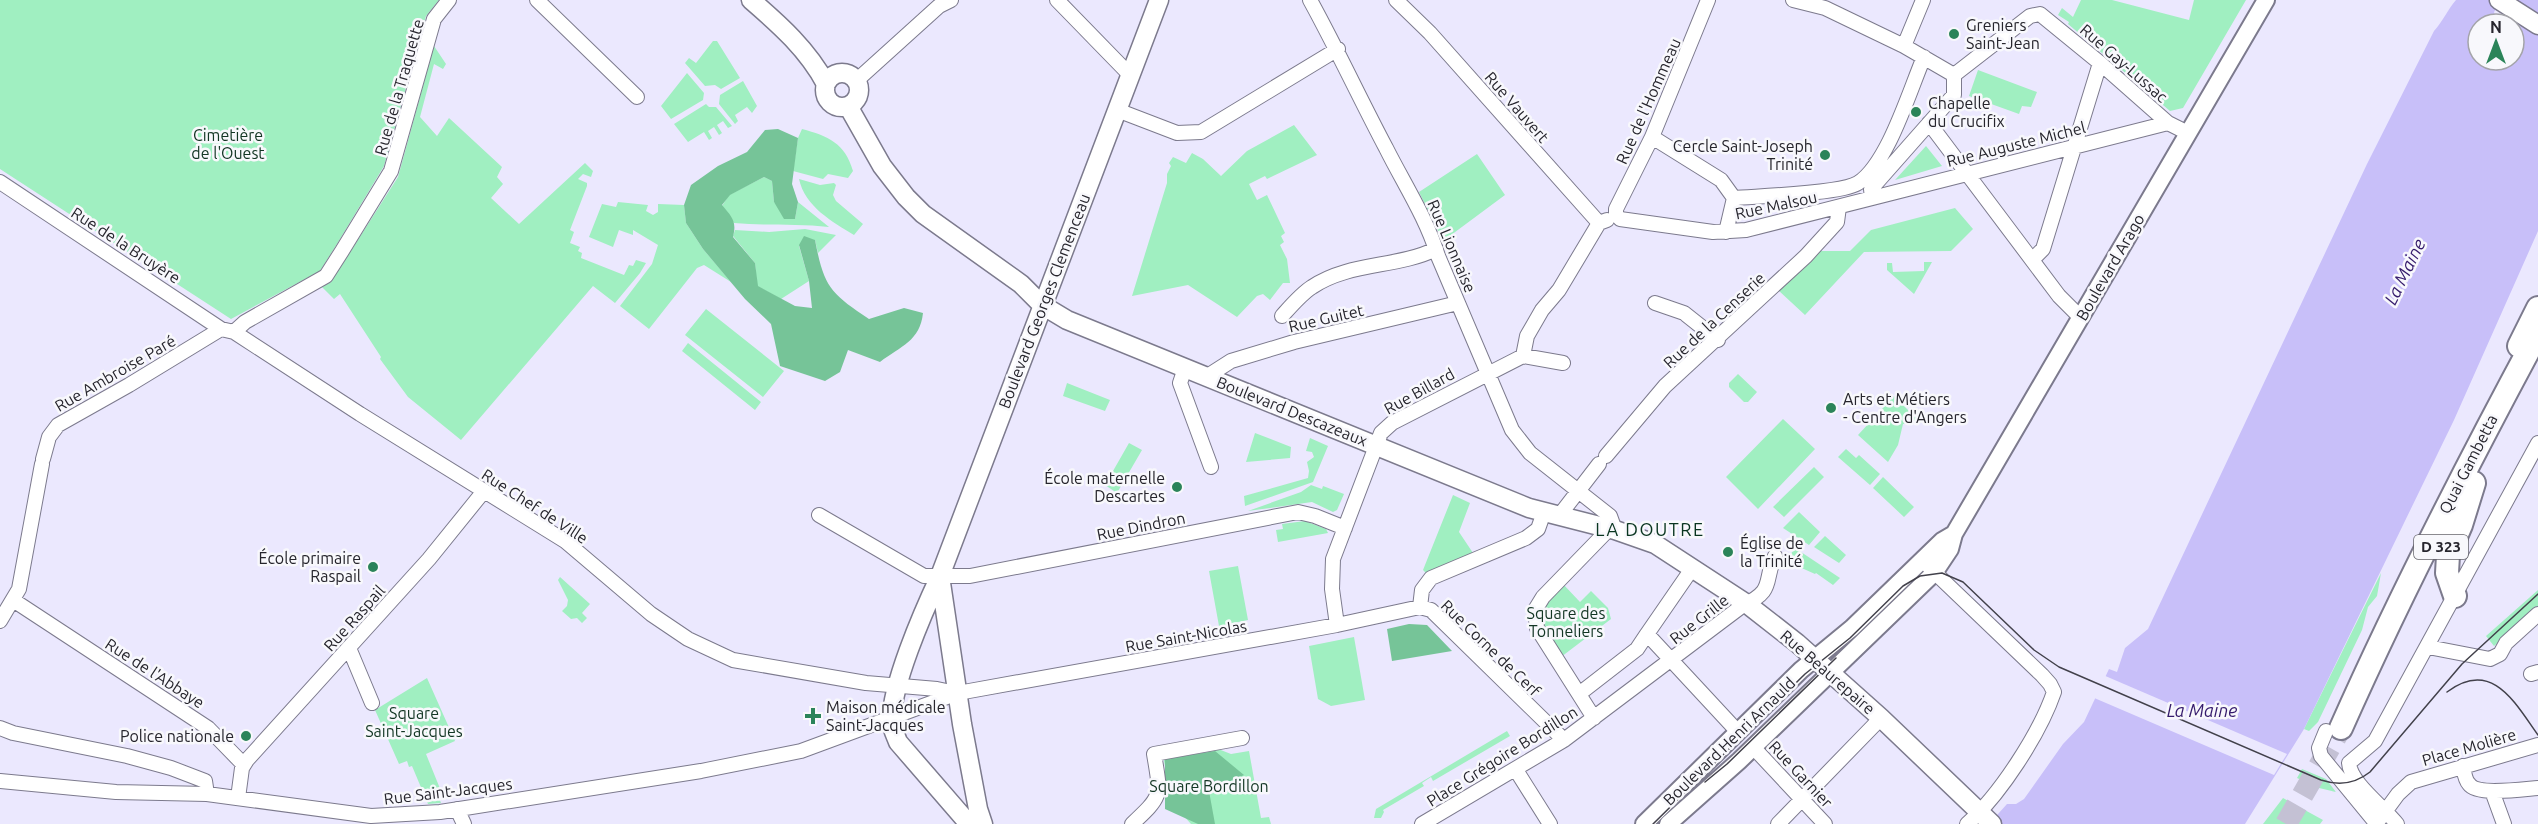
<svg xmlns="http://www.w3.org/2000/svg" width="2538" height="824" viewBox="0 0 2538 824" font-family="Ubuntu,sans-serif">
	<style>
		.green { fill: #a0efc1 }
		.forest { fill: #76c498 }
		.water { fill: #c8bff9; fill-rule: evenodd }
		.pier { fill: #ebe8fe }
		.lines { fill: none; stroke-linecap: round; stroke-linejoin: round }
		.trunk-tunnel { stroke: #c4c1d4; stroke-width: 22; stroke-dasharray: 22 11; stroke-linecap: butt }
		.minor-casing { stroke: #7c7a8d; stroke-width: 16 }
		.tertiary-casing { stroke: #7c7a8d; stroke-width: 20 }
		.secondary-casing { stroke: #7c7a8d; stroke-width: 21 }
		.trunk-casing { stroke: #7c7a8d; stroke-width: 26 }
		.minor { stroke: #fff; stroke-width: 14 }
		.tertiary { stroke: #fff; stroke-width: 16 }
		.secondary { stroke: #fff; stroke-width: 18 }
		.trunk { stroke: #fff; stroke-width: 22 }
		.tram { stroke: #42414b; stroke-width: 1.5 }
		.poi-dot { fill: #2b8459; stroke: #f8f8fc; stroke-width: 2 }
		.labels { text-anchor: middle; stroke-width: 5; stroke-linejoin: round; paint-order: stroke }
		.shield { fill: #f8f8fc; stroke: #65646b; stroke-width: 1.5 }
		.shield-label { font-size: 15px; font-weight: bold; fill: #26252d }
		.poi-label { font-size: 16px; fill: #26252d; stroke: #f8f8fc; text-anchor: start }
		.street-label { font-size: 16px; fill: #26252d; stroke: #f8f8fc }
		.park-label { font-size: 16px; fill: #133624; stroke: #f8f8fc }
		.water-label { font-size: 18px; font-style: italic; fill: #351b6c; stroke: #f8f8fc }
		.neighbourhood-label { font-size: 18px; letter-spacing: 1.5px; fill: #093520; stroke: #f8f8fc }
	</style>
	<rect width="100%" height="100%" fill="#ebe8fe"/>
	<path class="green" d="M0,0H439L426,16L384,166L337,244L320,271L231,319L0,169Z
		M2081,0H2112L2189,20L2194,0H2246L2183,108L2170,111L2068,24L2069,22L2058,15L2062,8L2073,17Z
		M713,41H717L740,78L721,89L715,85L705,86L685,63L689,58L696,63Z
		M434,46L446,64L443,69L434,64L420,117L437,136L449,118L502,167L497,177L503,184L491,198L519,224L585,163L593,171L591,177L583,174L578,179L587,183V186L570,230L574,232L570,243L580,247L578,251L582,253L581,258L624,275L629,265L633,266L636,260L646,263L640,273L615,303L593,286L461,440L408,397L380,359L381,357L340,294L334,299L322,287L331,282L398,177Z
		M1978,70L2037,92L2031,107L2022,106L2019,114L1969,96Z
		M687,73L704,93L703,100L671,119L661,106Z
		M743,81L757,106L752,113L747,107L735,115L738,121L735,124L719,104L720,95Z
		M706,104L709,107H716L732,126L728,128L723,121L717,125L722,133L719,135L714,127L708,131L712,138L709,140L704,132L688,142L674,124Z
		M1294,125L1317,155L1267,179L1265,176L1249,184L1257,200L1267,195L1285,233L1281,236L1284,242L1280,245L1287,259L1290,283H1283L1270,300L1263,294L1257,296L1237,317L1188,285L1132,296L1167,183V174L1171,166L1169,163L1173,157L1186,163L1192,153L1203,159L1221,176L1247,151Z
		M802,129C828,136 845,143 853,171L848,178L828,174L823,179L793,171L798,138Z
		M1926,146L1942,166L1895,180Z
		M1477,154L1505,195L1443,241L1419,192Z
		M764,177L772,181L774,202L795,219L798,202L829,227C797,223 766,226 734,223L722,206L729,195Z
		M799,179L820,185L834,183L836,185L833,195L836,201L863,224L854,235C833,222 805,207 799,179Z
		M618,202L648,205L646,211L653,215L658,212V204L684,205L686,223L703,249L731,282L704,265L697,268L649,329L620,306L652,264L658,245L633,230V235L619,230L613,247L589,237L602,204L616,207Z
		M1955,208L1973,229L1951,251L1864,252L1805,315L1778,290L1819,251H1850L1871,230Z
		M805,229L836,235L818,253L815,240L799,246L809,281L781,299L757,286L755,263L733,236L735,230L769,232Z
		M1924,262H1932L1914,294L1887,270V263H1892L1893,272L1924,271Z
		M706,309L784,371L763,397L685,335Z
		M688,343L761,402L755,410L682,351Z
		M1738,374L1757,392L1748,402H1744L1729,387V383Z
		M1067,383L1110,400L1105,411L1063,396Z
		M1894,396L1921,423L1903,424L1898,445L1888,462L1858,435Z
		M1783,419L1815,449L1758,509L1726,477Z
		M1255,433L1291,447L1290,458L1246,462Z
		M1310,438L1328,446L1313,482L1245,506L1244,496L1308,478L1309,471L1307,462L1314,457L1312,452L1306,451Z
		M1129,443L1142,450L1117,493L1105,485Z
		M1846,449L1856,458L1859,455L1880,474L1870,485L1838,457Z
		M1814,467L1824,477L1784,517L1773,507Z
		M1883,477L1914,507L1904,517L1873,488Z
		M1311,485L1322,489L1323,486L1344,494L1337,510L1333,512L1312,502L1248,511L1301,492Z
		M1453,495L1470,503L1459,532L1473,553L1426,573L1423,570Z
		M1799,512L1820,532L1809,545L1783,528Z
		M1305,521L1326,529L1328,533L1278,542L1276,530L1283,529L1282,524Z
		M1825,536L1846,555L1839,563L1814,547Z
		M1795,548L1840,578L1833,585L1816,573L1815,574L1786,561Z
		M1238,566L1248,620L1219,626L1209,571Z
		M2381,573L2377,596L2368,607L2362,630L2318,722L2309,731L2304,729Z
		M560,577L590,604L582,613L587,618L582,623L577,618L571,619L562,611L567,606L568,600L558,580Z
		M1563,584L1580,602L1591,591L1608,608L1611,619L1561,657C1552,644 1536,626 1542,610C1544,601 1557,591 1563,584Z
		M2538,590V607L2494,646L2486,636Z
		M1354,637L1365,700L1331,706L1318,699L1309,646Z
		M427,678L455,741L426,754L441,791L437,792L441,803L428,804L412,766L409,767L407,761L399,764L375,710Z
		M1507,731L1510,736L1433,781L1431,777L1422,783L1424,786L1383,810L1384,812L1381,818H1374L1376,809Z
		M1213,747L1231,754L1249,751L1261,818L1269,817L1271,824H1191L1172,803L1163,756Z
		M2302,769L2326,779L2336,792L2319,788L2297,778Z
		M2283,798L2323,820L2320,824H2263Z"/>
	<path class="forest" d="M778,129L798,138L792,184L798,202L795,219H784L774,202L772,181L764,177L730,195L722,205C732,217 737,221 733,237L755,263L758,286L795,306L812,308L809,281L799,245L804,236L815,240C824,287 830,293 869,319L904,308L923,313C920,341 901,346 880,362L848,350L840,372L825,381L780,366L771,324L745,299L703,249L686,223L684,205L691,185L718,166L747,152L765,130Z
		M1409,624L1427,625L1452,651L1392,661L1387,629Z
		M1215,751L1244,775L1209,791L1215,824H1198L1165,809V759Z"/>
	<path class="water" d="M2456,0H2502L2494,12L2496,18L2502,17L2513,0H2538V231L2454,420L2304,729L2245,824H1989L2007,804H2016L2024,799L2063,744L2084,722L2109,669L2117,672L2125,648L2148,629L2367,164L2434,31C2443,21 2448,9 2456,0ZM2478,24H2514V60H2478Z"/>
	<path class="pier" d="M2103,675L2287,754L2274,775L2092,697Z"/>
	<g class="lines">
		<path class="trunk-tunnel" d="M2286,824L2341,728"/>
		<defs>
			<path id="minor" d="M537,0L637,97
				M1057,0L1131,76
				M1310,0C1337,49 1360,99 1386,148C1404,184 1426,217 1438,256L1512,430L1530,453L1610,516L1615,530
				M1396,0L1430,33L1599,223L1607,220
				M1793,0L1825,8L1904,46L1954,75
				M1904,46L1923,0
				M1954,75L2030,16L2040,14L2100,63L2168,123L2188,133
				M856,81L939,6L951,0
				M1117,110L1177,133L1201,132L1338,49
				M1929,123L2059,296L2081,318
				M1652,137L1721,180L1734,198
				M0,182L221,329L234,332L360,414L565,541L651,614L688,639L733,660L866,683L937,689L956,693
				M1872,198L1871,189L1954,95V75
				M1616,214L1620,219L1713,232L1746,230L2168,123
				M1616,214V209L1652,137L1708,0
				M1726,232L1734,198C1757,196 1841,194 1858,183C1888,164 1910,89 1924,57
				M2032,260L2043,249L2100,63
				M1655,303L1684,313L1718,340
				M1282,316C1291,306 1301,294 1312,287C1349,262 1397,268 1436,249
				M234,332L245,322L326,276L342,251L391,171L434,19L449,0
				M1523,356L1563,363
				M1185,368L1180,383L1211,467
				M1206,377L1231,361L1294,342L1458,303
				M1606,456L1665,386L1806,256L1837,222L1839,207
				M43,459L49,437L58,425L129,385L221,329
				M819,515L924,576H970L1298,512L1315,516L1345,528
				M1559,516L1599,464
				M1929,567L2042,675L2050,684L2054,692C2040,733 2000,795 1967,824
				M13,600L208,728L243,764
				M1420,607L1422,590L1431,578L1526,538L1538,529L1544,512
				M0,621L19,589L42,464
				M1337,625L1332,589L1333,559L1381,433L1392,423L1523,356L1527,336L1542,310L1559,290L1599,223
				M1647,634L1687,576
				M2428,647L2490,659L2500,654L2506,643L2538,614
				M349,648L372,703
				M2531,674L2538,672
				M1579,694L1637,649L1647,634L1738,732
				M1594,718L1537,628L1535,610L1543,597L1609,529
				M0,728L13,733L127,756L171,768L205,781L207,794
				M2326,731L2319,748L2321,756L2376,823
				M1753,747L1825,824
				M2349,763L2375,741L2538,443
				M2349,763C2350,783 2385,808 2397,824
				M2463,766C2464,772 2465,780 2469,784C2477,796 2524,789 2538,788
				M1516,770L1550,824
				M0,781L116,792L207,794L371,816L440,812L701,771L801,751L958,693L1337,625L1420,607L1431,610L1564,740
				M2492,791L2504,824
				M238,798L242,768L247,760L429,559L484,491
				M457,809L464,824
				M1132,824C1163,795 1161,796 1154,754L1242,738
				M1422,824L1564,740L1742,606C1776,590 1763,582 1775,556
				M1778,824L1881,718
				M2376,824L2398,794L2411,782L2538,745"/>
			<path id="tertiary" d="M1644,824L1801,670L1852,628L1942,541L1954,534
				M1668,824L1739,761L1934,573L1950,549L1954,534L2266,0"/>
			<path id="secondary" d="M751,0C780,25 808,50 826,84
				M2499,0L2538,25
				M825 90a17 17 0 1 1 34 0a17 17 0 1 1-34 0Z
				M848,106L882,166L906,197L923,214L1021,284L1042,305L1067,320L1529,508L1615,530L1655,544L1747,604L1797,643L1881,718L1992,824
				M940,576L962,724L978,809L983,824
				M969,824L898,742C896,736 893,731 892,725C888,691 925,608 940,576L1159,0"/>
			<path id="trunk" d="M2519,346L2538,308
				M2455,596L2447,573L2448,555L2461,525L2474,483
				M2341,728C2401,593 2468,463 2538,333"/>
		</defs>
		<use href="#minor" class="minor-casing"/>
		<use href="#tertiary" class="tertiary-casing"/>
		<use href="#secondary" class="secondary-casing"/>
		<use href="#trunk" class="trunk-casing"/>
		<use href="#minor" class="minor"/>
		<use href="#tertiary" class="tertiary"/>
		<use href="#secondary" class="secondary"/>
		<use href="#trunk" class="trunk"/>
		<path class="tram" d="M2447,692C2492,658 2515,703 2538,735
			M1705,782L1727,764L1836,658
			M1653,824L1805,674L1850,638L1903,586L1920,576L1942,573L1963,582L2034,650L2059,667L2321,780C2339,786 2355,784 2370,772L2462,664L2538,594"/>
	</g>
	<g class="poi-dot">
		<circle cx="1954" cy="34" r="6"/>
		<circle cx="1916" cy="112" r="6"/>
		<circle cx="1825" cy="155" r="6"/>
		<circle cx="1831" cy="408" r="6"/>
		<circle cx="1177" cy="487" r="6"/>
		<circle cx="1728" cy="552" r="6"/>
		<circle cx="373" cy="567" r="6"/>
		<path d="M810 707h6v6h6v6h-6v6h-6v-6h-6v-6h6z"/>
		<circle cx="246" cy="736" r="6"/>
	</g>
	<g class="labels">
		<rect class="shield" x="2414" y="535" width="54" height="24" rx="4.5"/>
		<g class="shield-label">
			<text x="2441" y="552">D 323</text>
		</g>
		<g class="poi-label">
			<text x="1966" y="31">Greniers<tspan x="1966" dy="18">Saint-Jean</tspan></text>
			<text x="1928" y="109">Chapelle<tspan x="1928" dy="18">du Crucifix</tspan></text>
			<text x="1813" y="152" text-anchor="end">Cercle Saint-Joseph<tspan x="1813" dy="18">Trinité</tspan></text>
			<text x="1843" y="405">Arts et Métiers<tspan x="1843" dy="18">- Centre d'Angers</tspan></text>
			<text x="1165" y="484" text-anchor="end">École maternelle<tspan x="1165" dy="18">Descartes</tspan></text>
			<text x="1740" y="549">Église de<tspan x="1740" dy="18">la Trinité</tspan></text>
			<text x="361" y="564" text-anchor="end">École primaire<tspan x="361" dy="18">Raspail</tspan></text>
			<text x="826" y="713">Maison médicale<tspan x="826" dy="18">Saint-Jacques</tspan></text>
			<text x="234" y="742" text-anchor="end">Police nationale</text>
		</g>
		<g class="street-label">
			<text transform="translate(2124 63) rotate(41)" y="6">Rue Gay-Lussac</text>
			<text transform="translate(399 87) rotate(-74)" y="6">Rue de la Traquette</text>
			<text transform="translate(1648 101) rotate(-66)" y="6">Rue de l'Hommeau</text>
			<text transform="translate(1517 107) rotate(49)" y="6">Rue Vauvert</text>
			<text transform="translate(2016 144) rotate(-14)" y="6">Rue Auguste Michel</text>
			<text transform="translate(1776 205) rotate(-12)" y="6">Rue Malsou</text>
			<text transform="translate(126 245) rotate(33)" y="6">Rue de la Bruyère</text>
			<text transform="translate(1452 246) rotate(67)" y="6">Rue Lionnaise</text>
			<text transform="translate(2110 267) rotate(-60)" y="6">Boulevard Arago</text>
			<text transform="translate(1044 301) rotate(-69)" y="6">Boulevard Georges Clemenceau</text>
			<text transform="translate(1326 318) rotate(-13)" y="6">Rue Guitet</text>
			<text transform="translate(1714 320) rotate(-43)" y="6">Rue de la Censerie</text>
			<text transform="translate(115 373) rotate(-30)" y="6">Rue Ambroise Paré</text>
			<text transform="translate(1419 391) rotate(-29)" y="6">Rue Billard</text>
			<text transform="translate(1292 411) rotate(22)" y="6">Boulevard Descazeaux</text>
			<text transform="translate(2468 464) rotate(-63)" y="6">Quai Gambetta</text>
			<text transform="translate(535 506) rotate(33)" y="6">Rue Chef de Ville</text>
			<text transform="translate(1141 526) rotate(-11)" y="6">Rue Dindron</text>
			<text transform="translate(354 618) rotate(-48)" y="6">Rue Raspail</text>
			<text transform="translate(1699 619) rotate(-38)" y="6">Rue Grille</text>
			<text transform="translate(1186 636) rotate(-10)" y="6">Rue Saint-Nicolas</text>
			<text transform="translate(1491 648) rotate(44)" y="6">Rue Corne de Cerf</text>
			<text transform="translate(1828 672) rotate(41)" y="6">Rue Beaurepaire</text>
			<text transform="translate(155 673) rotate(33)" y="6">Rue de l'Abbaye</text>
			<text transform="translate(1729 741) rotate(-44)" y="6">Boulevard Henri Arnauld</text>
			<text transform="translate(2469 747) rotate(-16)" y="6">Place Molière</text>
			<text transform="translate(1502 756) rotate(-32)" y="6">Place Grégoire Bordillon</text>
			<text transform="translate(1801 774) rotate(47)" y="6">Rue Garnier</text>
			<text transform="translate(448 791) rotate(-7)" y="6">Rue Saint-Jacques</text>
		</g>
		<g class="park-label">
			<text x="228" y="141">Cimetière<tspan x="228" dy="18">de l'Ouest</tspan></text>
			<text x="1566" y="619">Square des<tspan x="1566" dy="18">Tonneliers</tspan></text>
			<text x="414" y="719">Square<tspan x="414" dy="18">Saint-Jacques</tspan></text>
			<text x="1209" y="792">Square Bordillon</text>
		</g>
		<g class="water-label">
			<text transform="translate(2405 272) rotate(-64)" y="6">La Maine</text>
			<text x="2202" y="717">La Maine</text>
		</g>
		<g class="neighbourhood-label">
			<text x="1650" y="536">LA DOUTRE</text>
		</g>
	</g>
	<g transform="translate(2496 42)"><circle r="28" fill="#f8f8fc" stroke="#a4a4a9" stroke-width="1.5"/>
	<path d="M0-4.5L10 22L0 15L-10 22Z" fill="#2b8459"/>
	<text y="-9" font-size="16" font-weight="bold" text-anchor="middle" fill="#26252d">N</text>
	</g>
</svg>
